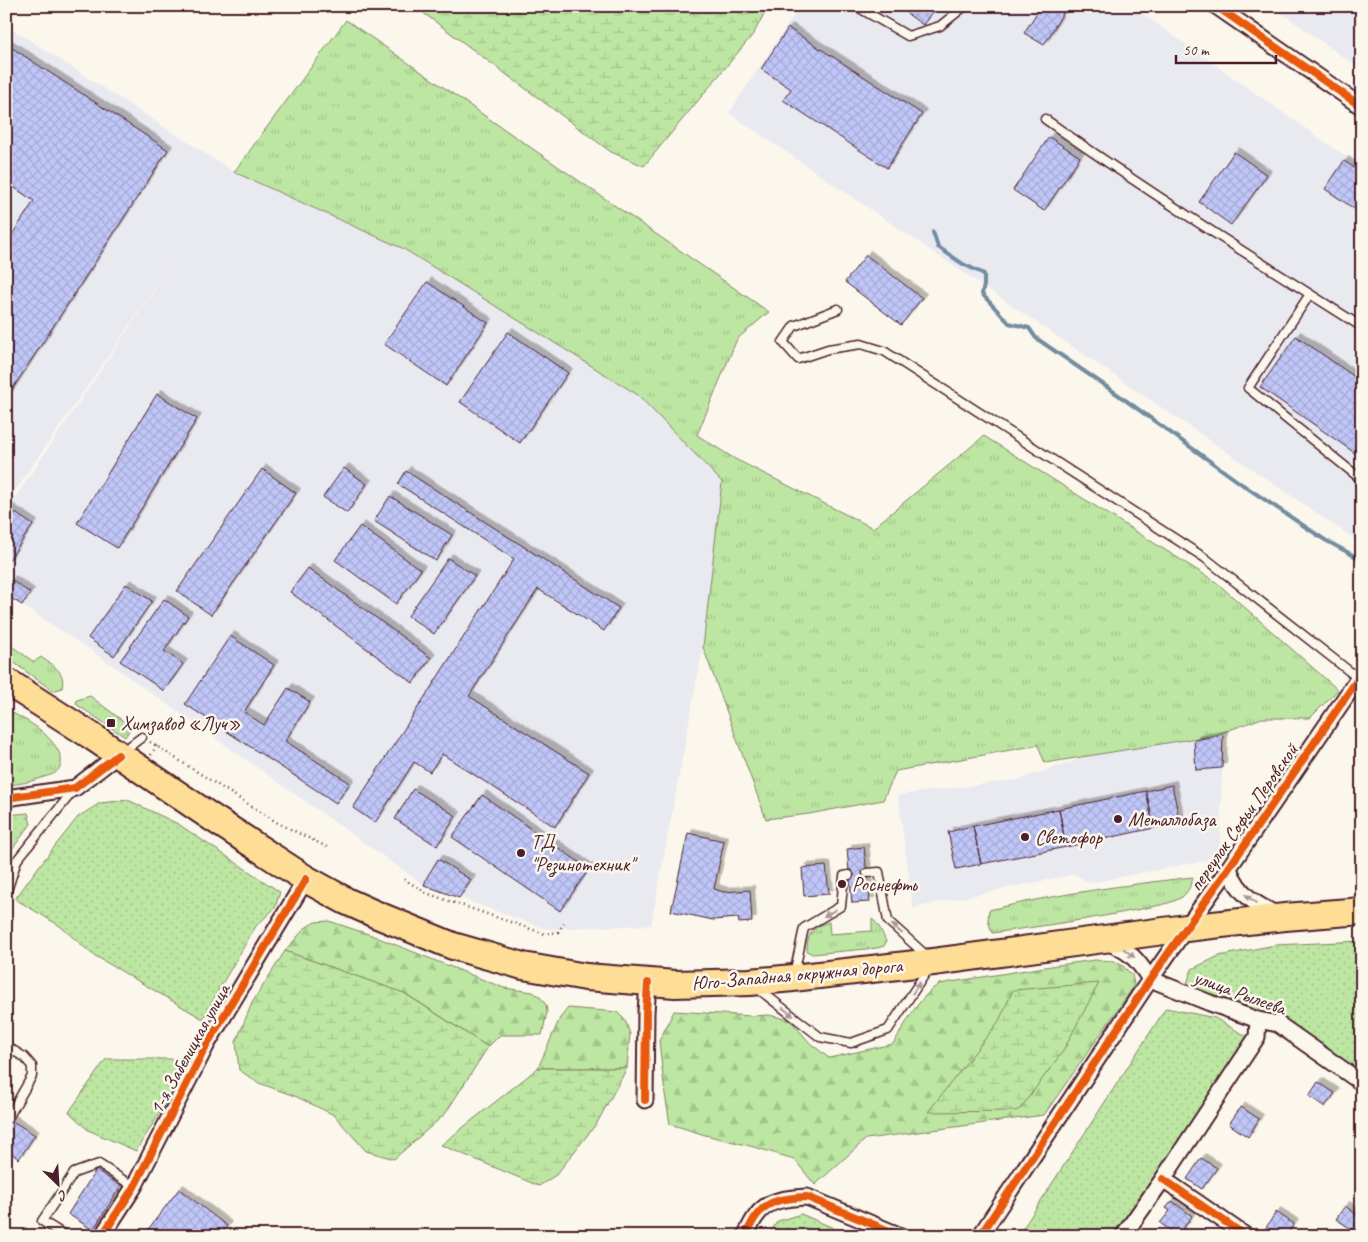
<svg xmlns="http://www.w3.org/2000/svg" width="1368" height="1242" viewBox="0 0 1368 1242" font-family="Caveat,sans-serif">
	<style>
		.built { fill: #e9e9f0 }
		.grass { fill: url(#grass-tufts); stroke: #838266 }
		.forest { fill: url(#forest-firs); stroke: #838266 }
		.wetland { fill: url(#wetland-marsh); stroke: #838266 }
		.park { fill: url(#park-dots); stroke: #838266 }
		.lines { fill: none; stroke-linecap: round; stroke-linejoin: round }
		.stream { stroke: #728ca0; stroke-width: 4 }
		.building { fill: url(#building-cross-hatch); stroke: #4a1f2b; filter: url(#shadow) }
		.lane-casing { stroke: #4a1f2b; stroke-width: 11 }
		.street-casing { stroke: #4a1f2b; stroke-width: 19 }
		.highway-casing { stroke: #4a1f2b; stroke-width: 30 }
		.path { stroke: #4a1f2b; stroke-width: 2.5; stroke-dasharray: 1 4; stroke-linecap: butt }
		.lane { stroke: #fbf7ec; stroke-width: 8 }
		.street { stroke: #fbf7ec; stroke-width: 15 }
		.highway { stroke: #fedd96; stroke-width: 26 }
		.cycleway-casing { stroke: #fbf7ec; stroke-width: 11 }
		.cycleway { stroke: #e8590c; stroke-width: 8 }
		.oneway { fill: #ab9695 }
		.poi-dot { fill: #4a1f2b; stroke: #fbf7ec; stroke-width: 2 }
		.labels { text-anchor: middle; stroke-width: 5; stroke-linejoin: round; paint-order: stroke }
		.poi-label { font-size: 20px; fill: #4a1f2b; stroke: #fbf7ec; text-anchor: start }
		.street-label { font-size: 20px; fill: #4a1f2b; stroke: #fbf7ec }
	</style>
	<defs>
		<pattern id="grass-tufts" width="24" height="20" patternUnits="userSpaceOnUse" patternTransform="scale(1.25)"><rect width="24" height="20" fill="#bce6a2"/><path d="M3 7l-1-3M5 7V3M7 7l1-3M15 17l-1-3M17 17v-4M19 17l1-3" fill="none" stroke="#a3c58c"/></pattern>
		<pattern id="forest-firs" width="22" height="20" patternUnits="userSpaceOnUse" patternTransform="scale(1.25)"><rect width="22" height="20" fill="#bce6a2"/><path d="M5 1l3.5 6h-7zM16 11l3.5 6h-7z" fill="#a3c58c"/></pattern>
		<pattern id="wetland-marsh" width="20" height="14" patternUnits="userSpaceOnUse" patternTransform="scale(1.25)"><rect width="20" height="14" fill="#bce6a2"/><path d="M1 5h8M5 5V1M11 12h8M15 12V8" fill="none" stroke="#a3c58c"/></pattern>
		<pattern id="park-dots" width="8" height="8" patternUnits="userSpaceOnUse" patternTransform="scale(1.25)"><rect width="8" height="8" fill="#bce6a2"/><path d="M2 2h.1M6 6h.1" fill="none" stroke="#a3c58c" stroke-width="1.8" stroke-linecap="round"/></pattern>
		<pattern id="building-cross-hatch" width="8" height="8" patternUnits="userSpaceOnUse" patternTransform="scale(1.25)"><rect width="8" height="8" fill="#c0c7f8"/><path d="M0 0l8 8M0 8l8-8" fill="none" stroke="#a6aad5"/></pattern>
		<filter id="shadow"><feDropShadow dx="4.5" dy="-4.5" stdDeviation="0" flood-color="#0004"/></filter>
	</defs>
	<rect width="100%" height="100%" fill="#fbf7ec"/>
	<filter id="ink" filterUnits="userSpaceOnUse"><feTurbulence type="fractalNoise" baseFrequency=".02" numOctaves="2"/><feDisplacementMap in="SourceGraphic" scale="10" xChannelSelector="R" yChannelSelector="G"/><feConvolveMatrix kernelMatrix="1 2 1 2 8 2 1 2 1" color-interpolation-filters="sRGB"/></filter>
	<g filter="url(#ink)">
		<path class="built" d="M800,6H1131L1362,168V544L729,113Z
			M1272,6H1362V70L1340,55Z
			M6,25L234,172L404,249L638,395L722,482L703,647L651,925L546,929L424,885L89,649L6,595V511L182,249L6,504Z
			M1223,735L1220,852L1204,861L1089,883L1075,874L913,908L898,795L1017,780L1090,756Z"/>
		<path class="grass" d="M346,20L769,312L737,339L697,435L735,459L873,528L984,436L1216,582L1338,690L1310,718H1262L1216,735L1045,763L1038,745L896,771L883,800L809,814L766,819L703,647L722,482L638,395L404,249L234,172Z
			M6,642L34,662L41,657C53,666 66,671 62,688L53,691L6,657Z
			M90,696L127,724L129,731L125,737L76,704L77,700Z
			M6,709C17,716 29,721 39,729C50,738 72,760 55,773C52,775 47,776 44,777C30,782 21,784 6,785Z
			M1193,877C1192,884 1188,892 1182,897C1171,904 1155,906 1141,909C1092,919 1042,926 992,933L988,920L989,910C1056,894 1125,885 1193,877Z
			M872,919C879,924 883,934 886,942L884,946L877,948L812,954L807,951C807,934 812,927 829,922L830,934L872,931Z"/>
		<path class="forest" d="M329,921L371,935L504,988L533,992L541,998L546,1005L547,1012L542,1035H500L488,1047L406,994L285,951L305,928L315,922Z
			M1095,960L1114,961L1123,966L1132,975L1134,984L1130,992L1044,1115L866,1139L815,1185L794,1159L754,1147L705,1135L670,1124L665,1094L659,1041L674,1011L752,1016L769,1015L790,1020L810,1043L829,1058L893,1044C907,1022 917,999 939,984L1051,966Z
			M568,1008L617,1012L625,1020L630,1034L627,1068H538L560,1018Z"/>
		<path class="wetland" d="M414,6H768L754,33L644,166L611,152Z
			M285,951L404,993L488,1047L445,1114L394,1159L366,1151L334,1115L297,1097L259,1083L239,1070L236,1042L252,1003Z
			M1099,983L1063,1051L1020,1109L1015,1111L928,1112L999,1021L1013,990Z
			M538,1068H627L597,1123L556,1175L539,1186L441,1145Z"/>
		<path class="park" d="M128,800L178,824L280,892L275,908L256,926L219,989L203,1019L92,954L60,926L15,899L40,865L78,817L100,803Z
			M28,813L31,824L13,848L6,854V815Z
			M1362,941V1081L1244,1005L1207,1000L1185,989L1192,969L1219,956L1275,945Z
			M1166,1008L1215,1018L1261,1045L1128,1236H1018Z
			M106,1059H178L184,1074L136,1151L88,1130L69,1112Z
			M801,1214L852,1236H767L778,1221Z"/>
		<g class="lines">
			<path class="stream" d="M933,232L938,247L963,264L984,274V285L982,294L1009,323L1029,328L1036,338L1117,394L1243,485L1325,540L1362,560"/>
		</g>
		<path class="building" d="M905,6H936L923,25L902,10Z
			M1041,6H1067L1044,45L1024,33Z
			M788,28L922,114L887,168L783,100L791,89L761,69Z
			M6,44L168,150L6,399V244L34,201L6,182Z
			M1049,137L1080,157L1044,211L1013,190Z
			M1234,152L1267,175L1231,225L1199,202Z
			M1344,161L1362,173V214L1325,189Z
			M866,255L922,298L901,325L845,282Z
			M427,282L488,323L446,386L384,344Z
			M508,332L568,373L520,443L460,402Z
			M1296,336L1362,382V458L1260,387Z
			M157,394L197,419L117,548L77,523Z
			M344,468L367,484L347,513L323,497Z
			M262,469L296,493L211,615L177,591Z
			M406,471L619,608L604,631L538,589L469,696L589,773L555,827L442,754L430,772L414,762L375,823L353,808L514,559L398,484Z
			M390,496L452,535L436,561L374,521Z
			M8,508L33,525L6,564V511Z
			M360,526L421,570L396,604L335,560Z
			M448,558L475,576L434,634L408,616Z
			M308,568L431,658L413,683L290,592Z
			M11,580L30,593L22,605L6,595V587Z
			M126,584L152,601L114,656L88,638Z
			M164,599L188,616L164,651L183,664L164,691L120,661Z
			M230,636L274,665L244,712L264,725L288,688L310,702L285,741L350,783L336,803L185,704Z
			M1223,735L1222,768L1196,770L1194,740Z
			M1172,785L1180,823L1154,828L1146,791Z
			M413,789L456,816L437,846L395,819Z
			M1146,791L1154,828L1066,847L1059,809Z
			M482,795L589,869L560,911L452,837Z
			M1059,809L1066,847L981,864L973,826Z
			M973,826L981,864L956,869L948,832Z
			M688,833L724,841L714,889L724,892L750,890L752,922L739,923L738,918L713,920L671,911Z
			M864,847L870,902L852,903L847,849Z
			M438,859L471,880L459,898L424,885L427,877Z
			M826,866L829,894L804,896L802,868Z
			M1318,1082L1335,1093L1325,1107L1309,1096Z
			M1241,1107L1259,1119L1248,1137L1229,1124Z
			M6,1117L35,1135L19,1159L9,1152L6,1156Z
			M1201,1158L1217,1168L1202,1189L1187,1179Z
			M96,1170L121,1186L93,1230L68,1214Z
			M179,1189L227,1226L220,1236H143Z
			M1172,1201L1192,1216L1178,1236L1160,1223L1170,1211L1166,1208Z
			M1345,1206L1362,1218V1226L1357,1233L1336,1219Z
			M1276,1212L1294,1224L1286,1236L1283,1234L1282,1236H1272L1264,1231Z"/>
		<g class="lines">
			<defs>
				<path id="lane" d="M861,9L908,36L940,26L965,6
					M1045,119C1148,192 1255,259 1362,327
					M1310,294L1248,388L1362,480
					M838,309L794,326L783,342L798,359L828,349L861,344L884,351L1205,558L1358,678
					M122,752L142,737
					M867,873L879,872L888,921L928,957
					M6,894L17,860L74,790
					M794,974L804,928L841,906L844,876L849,875
					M757,988L820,1037L851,1043L888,1030L929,968
					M6,1046L24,1057L32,1066V1076L8,1118
					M66,1236L42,1221L74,1173L99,1164L134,1187"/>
				<path id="street" d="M1216,6L1362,107
					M6,798L75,788L118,755
					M1229,869C1239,894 1255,905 1279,915
					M1107,942C1131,952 1136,958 1150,979
					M1150,979L1210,1003L1258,1020L1278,1024L1362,1083
					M645,1100L646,1012L648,983
					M1163,1179L1246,1236
					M102,1236L134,1187L207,1044L306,879
					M745,1236C749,1229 752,1221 757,1215C768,1199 789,1198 807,1197L901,1236
					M980,1236L1143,990L1186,928L1224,875L1362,673
					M1123,1236L1163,1179L1257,1037L1258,1020"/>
				<path id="highway" d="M6,681L90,735L211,817L306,879L346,901L375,914L453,946L523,966L586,977L675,984L750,982L793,978L933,962L1186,928L1285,917L1362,911"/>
			</defs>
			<use href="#lane" class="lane-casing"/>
			<use href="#street" class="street-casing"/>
			<use href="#highway" class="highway-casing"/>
			<path class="path" d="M150,742L278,823L327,847
				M151,755L157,745
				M404,879L426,893L545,934L558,932L564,923"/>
			<use href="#lane" class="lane"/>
			<use href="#street" class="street"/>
			<use href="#highway" class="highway"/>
			<defs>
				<path id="cycleway" d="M1216,6L1362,107
					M6,798L75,788L118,755
					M645,1100L646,1012L648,983
					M1163,1179L1246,1236
					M102,1236L134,1187L207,1044L306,879
					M745,1236C749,1229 752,1221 757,1215C768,1199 789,1198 807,1197L901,1236
					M980,1236L1143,990L1186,928L1224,875L1362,673"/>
			</defs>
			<use href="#cycleway" class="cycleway-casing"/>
			<use href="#cycleway" class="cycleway"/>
		</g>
		<defs><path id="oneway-solid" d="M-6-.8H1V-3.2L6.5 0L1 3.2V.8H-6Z" transform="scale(1.25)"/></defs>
		<g class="oneway">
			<use href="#oneway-solid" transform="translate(1251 899) rotate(-141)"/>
			<use href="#oneway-solid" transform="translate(830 913) rotate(149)"/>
			<use href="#oneway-solid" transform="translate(897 929) rotate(-138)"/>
			<use href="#oneway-solid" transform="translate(1129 953) rotate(38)"/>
			<use href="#oneway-solid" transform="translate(916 988) rotate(-57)"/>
			<use href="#oneway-solid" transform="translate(788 1012) rotate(38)"/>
		</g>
	</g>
	<g class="poi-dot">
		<rect x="106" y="718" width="10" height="10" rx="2.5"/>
		<circle cx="1118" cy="819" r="5"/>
		<circle cx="1025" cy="837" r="5"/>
		<circle cx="521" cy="853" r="5"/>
		<circle cx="842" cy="884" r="5"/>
	</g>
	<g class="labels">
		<g class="poi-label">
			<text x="121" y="730">Химзавод «Луч»</text>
			<text x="1128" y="826">Металлобаза</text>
			<text x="1035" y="844">Светофор</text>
			<text x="531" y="848">ТД<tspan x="531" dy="23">"Резинотехник"</tspan></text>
			<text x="852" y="891">Роснефть</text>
		</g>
		<g class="street-label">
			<text transform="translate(1243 817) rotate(-55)" y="7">переулок Софьи Перовской</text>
			<text transform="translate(797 974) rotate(-5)" y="7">Юго-Западная окружная дорога</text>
			<text transform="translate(1240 992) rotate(20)" y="7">улица Рылеева</text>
			<text transform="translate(189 1049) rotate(-61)" y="7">1-я Забелицкая улица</text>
		</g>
	</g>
	<rect width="1368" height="1242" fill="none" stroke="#fbf7ec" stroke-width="25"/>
	<rect x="12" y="12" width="1343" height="1217" fill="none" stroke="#4a1f2b" stroke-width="2" filter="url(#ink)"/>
	<g transform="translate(58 1184) rotate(155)" stroke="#fbf7ec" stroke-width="4" paint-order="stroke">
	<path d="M0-4L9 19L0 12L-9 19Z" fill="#4a1f2b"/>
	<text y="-8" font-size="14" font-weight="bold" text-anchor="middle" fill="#4a1f2b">С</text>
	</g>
	<path d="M1176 55v8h100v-8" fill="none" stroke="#4a1f2b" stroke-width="2.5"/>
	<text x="1183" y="55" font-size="15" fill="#4a1f2b" stroke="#fbf7ec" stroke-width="4" paint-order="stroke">50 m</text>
</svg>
